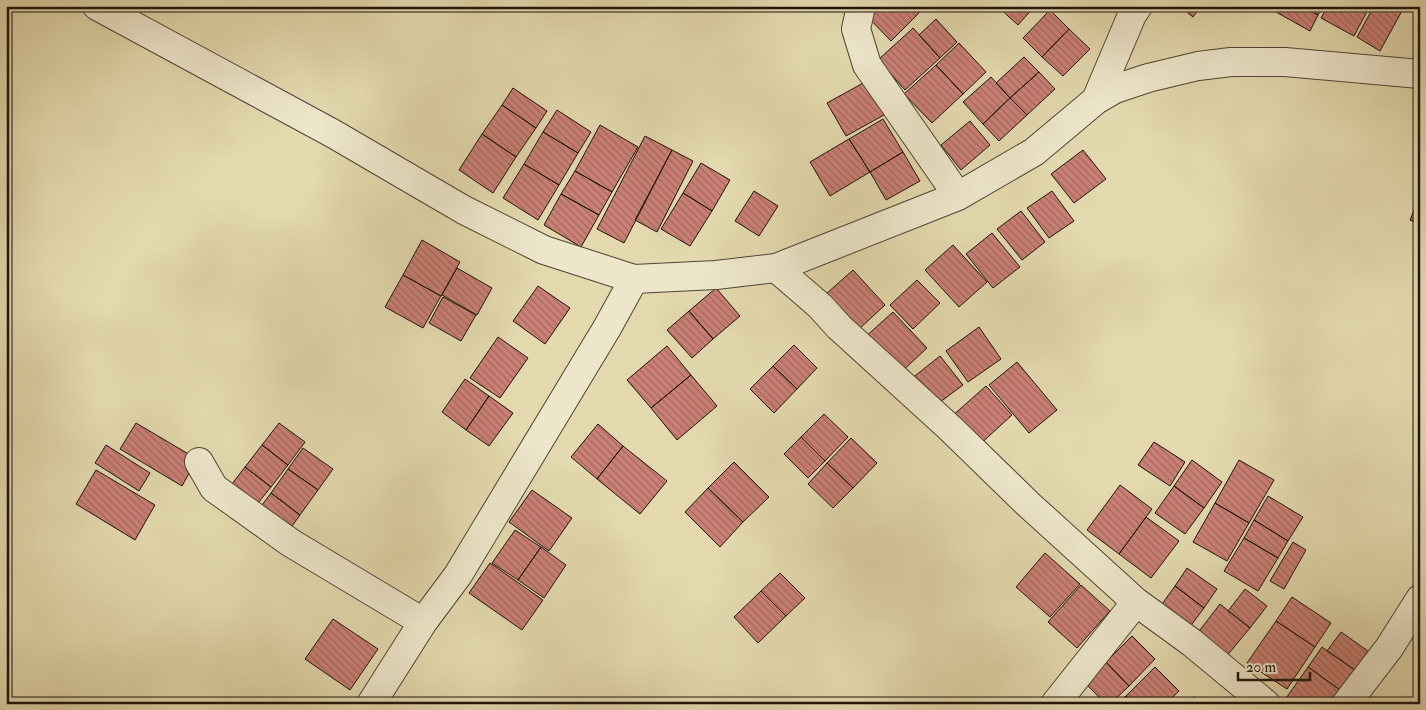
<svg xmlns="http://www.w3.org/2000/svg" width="1426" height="710" viewBox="0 0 1426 710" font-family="'IM FELL Double Pica',serif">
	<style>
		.building { fill: url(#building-back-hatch); stroke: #1d140b }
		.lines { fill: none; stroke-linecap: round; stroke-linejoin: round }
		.minor-casing { stroke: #4e4534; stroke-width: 30 }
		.minor { stroke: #ede6ca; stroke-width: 28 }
	</style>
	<defs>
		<pattern id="building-back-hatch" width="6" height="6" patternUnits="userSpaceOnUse" patternTransform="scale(1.25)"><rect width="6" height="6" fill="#ca8075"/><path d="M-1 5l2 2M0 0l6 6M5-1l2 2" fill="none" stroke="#a3685e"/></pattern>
	</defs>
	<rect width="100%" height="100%" fill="#e3d8ae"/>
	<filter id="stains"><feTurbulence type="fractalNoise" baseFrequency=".004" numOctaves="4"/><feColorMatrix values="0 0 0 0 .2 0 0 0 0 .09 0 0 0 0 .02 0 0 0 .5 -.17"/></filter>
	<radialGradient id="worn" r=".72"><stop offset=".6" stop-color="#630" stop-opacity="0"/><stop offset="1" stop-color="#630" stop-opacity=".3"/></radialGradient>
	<path class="building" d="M872,6H916L921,11L891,41L865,14Z
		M916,6H926L921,11Z
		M997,6H1035L1018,25Z
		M1179,6H1201L1193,17Z
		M1279,6H1301L1318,15L1310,31L1276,12Z
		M1301,6H1323L1318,15Z
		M1328,6H1370L1354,36L1321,18Z
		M1374,6H1399L1403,9L1380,51L1357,37Z
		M1050,10L1069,29L1042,57L1023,38Z
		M936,19L957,42L940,58L919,35Z
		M913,28L940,58L905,90L878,60Z
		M1069,29L1090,49L1063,76L1042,57Z
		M959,43L986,72L963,94L936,65Z
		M1024,57L1039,72L1010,98L996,83Z
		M936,65L963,94L932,123L904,94Z
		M1039,72L1055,89L1027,115L1010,98Z
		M991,77L1010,98L983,124L963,102Z
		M865,82L884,115L846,136L827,103Z
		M513,88L547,111L536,128L502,105Z
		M1010,98L1027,115L999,141L983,124Z
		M502,105L536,128L516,157L482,134Z
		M557,110L591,132L578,153L543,132Z
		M883,119L903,152L870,172L849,139Z
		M970,121L990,145L961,170L941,145Z
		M600,125L638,147L612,192L575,171Z
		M543,132L578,153L559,185L524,164Z
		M482,134L516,157L493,193L459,170Z
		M645,136L672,150L624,243L597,229Z
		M849,139L870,172L830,196L810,162Z
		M672,150L693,161L657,232L635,220Z
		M1083,150L1106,179L1074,203L1051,174Z
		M903,152L920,181L886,200L870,172Z
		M701,163L730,180L712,211L683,193Z
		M524,164L559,185L538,220L503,198Z
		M575,171L612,192L599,215L561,194Z
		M754,191L778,206L759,236L735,221Z
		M1052,191L1074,221L1049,238L1027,208Z
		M683,193L712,211L690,246L661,229Z
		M561,194L599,215L581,247L544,225Z
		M1420,196V224L1410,220Z
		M1021,211L1045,242L1022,260L997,229Z
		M992,233L1020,267L993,288L966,254Z
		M422,240L460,262L441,296L403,275Z
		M953,245L987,282L959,307L925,270Z
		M457,268L492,288L477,315L442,295Z
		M853,270L885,305L858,330L826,294Z
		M403,275L441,296L423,328L385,307Z
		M917,280L940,303L913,329L890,305Z
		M538,286L570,308L545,344L513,321Z
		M716,288L740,316L713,339L689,311Z
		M443,297L476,315L461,341L429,323Z
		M689,311L713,339L692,358L667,330Z
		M893,312L927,348L898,375L863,339Z
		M979,327L1001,359L968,382L946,351Z
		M498,337L528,358L500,398L470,378Z
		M794,345L817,368L797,389L773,366Z
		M667,346L691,375L651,408L627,380Z
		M940,356L963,385L932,408L911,379Z
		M1017,362L1057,410L1029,433L989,385Z
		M773,366L797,389L774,413L750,389Z
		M691,375L717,406L677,440L651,408Z
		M465,379L489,396L466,430L442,412Z
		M986,386L1012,415L977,447L951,417Z
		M489,396L513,413L489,446L466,430Z
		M824,414L848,437L825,461L801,437Z
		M136,423L197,459L182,486L120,449Z
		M279,423L305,442L288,465L262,445Z
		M598,424L623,446L597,479L571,457Z
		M801,437L825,461L808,478L784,454Z
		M851,438L877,463L853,488L827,463Z
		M1154,442L1185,462L1170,486L1138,465Z
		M106,445L150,473L139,491L95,463Z
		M262,445L288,465L271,487L245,467Z
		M623,446L667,481L640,514L597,479Z
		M303,448L333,469L318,490L288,469Z
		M1192,460L1222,482L1204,508L1174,486Z
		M1239,460L1274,480L1249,523L1215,503Z
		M734,462L769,497L743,522L708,488Z
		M827,463L853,488L833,508L808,484Z
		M245,467L271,487L258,503L232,484Z
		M288,469L318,490L300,515L271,493Z
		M96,470L155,505L135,540L76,504Z
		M1120,485L1152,509L1119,554L1087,530Z
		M1174,486L1204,508L1185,534L1155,513Z
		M708,488L743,522L720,547L685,512Z
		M532,490L572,518L549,551L509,522Z
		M271,493L300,515L292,526L262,505Z
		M1268,496L1303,517L1288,541L1254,520Z
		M1215,503L1249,523L1227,561L1193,542Z
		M1146,517L1179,541L1151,578L1119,554Z
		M1254,520L1288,541L1278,558L1244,538Z
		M515,530L541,547L518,580L492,563Z
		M1244,538L1278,558L1258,591L1224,571Z
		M1293,542L1306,550L1284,589L1270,581Z
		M541,547L566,565L544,598L518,580Z
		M1045,553L1080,584L1050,617L1016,587Z
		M490,563L543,600L522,630L469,593Z
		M1187,568L1217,589L1204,608L1175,586Z
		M780,573L805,598L786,616L761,591Z
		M1081,585L1110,611L1077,648L1048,622Z
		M1175,586L1204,608L1186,632L1157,611Z
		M1245,589L1267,606L1250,628L1228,611Z
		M761,591L786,616L758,643L734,617Z
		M1292,597L1331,623L1315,647L1276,621Z
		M1220,604L1250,628L1225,658L1196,635Z
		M333,619L378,649L350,690L305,659Z
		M1276,621L1315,647L1287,689L1247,663Z
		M1341,632L1368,651L1355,670L1327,651Z
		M1132,636L1155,659L1129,686L1106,662Z
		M1322,647L1355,670L1340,690L1308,667Z
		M1106,662L1129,686L1110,704H1092L1099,697L1085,683Z
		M1155,667L1179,691L1166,704H1134L1126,696Z
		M1308,667L1340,690L1331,704H1282Z
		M1126,696L1134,704H1118Z
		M1194,697L1202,704H1187Z"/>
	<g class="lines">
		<defs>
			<path id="minor" d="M97,6L332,133L464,210L544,250L634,279L716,275L776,268L958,196L1034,152L1096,100L1115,89L1148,78L1198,66L1231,62H1285L1420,74
				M861,6L856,29L867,65L958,196
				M1096,100L1132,15L1138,6
				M776,268L820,306L839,327L951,429L1028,504L1136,602L1191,642L1266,704
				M199,462L214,488L291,543L423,622
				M371,704L423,622L458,575L607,328L634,279
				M1055,704L1136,602
				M1346,704L1389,648L1420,599"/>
		</defs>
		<use href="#minor" class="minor-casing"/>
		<use href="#minor" class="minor"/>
	</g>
	<rect width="1426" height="710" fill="none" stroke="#e3d8ae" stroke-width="25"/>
	<rect x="8" y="8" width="1411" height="695" fill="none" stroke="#1d140b" stroke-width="2.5"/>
	<rect x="12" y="12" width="1401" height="685" fill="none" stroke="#1d140b"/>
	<path d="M1238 672v8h72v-8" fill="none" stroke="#1d140b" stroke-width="2.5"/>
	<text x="1246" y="672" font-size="15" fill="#1d140b" stroke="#ede6ca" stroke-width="4" paint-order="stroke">20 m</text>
	<rect width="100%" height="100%" filter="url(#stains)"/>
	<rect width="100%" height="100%" fill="url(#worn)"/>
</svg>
